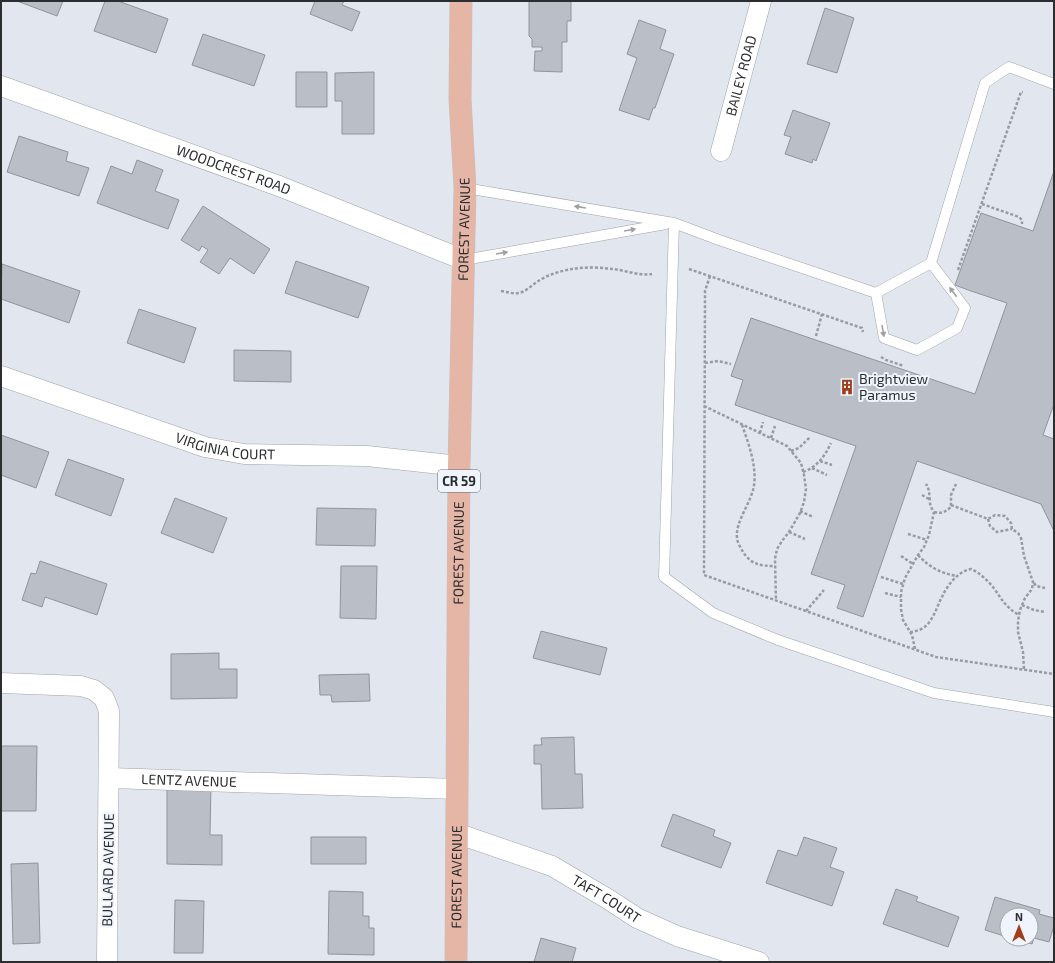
<svg xmlns="http://www.w3.org/2000/svg" width="1055" height="963" viewBox="0 0 1055 963" font-family="'Exo 2',sans-serif">
	<style>
		.building { fill: #babfc7; stroke: #90949c }
		.lines { fill: none; stroke-linecap: round; stroke-linejoin: round }
		.lane-casing { stroke: #9ea3ab; stroke-width: 11 }
		.street-casing { stroke: #9ea3ab; stroke-width: 21 }
		.primary-casing { stroke: #c4c4c5; stroke-width: 23 }
		.path { stroke: #989ba1; stroke-width: 2.5; stroke-dasharray: 3 2; stroke-linecap: butt }
		.lane { stroke: #fff; stroke-width: 10 }
		.street { stroke: #fff; stroke-width: 20 }
		.primary { stroke: #e5b5a6; stroke-width: 22 }
		.oneway { fill: #a0a0a2 }
		.labels { text-anchor: middle; stroke-width: 4; stroke-linejoin: round; paint-order: stroke }
		.shield { fill: #eff4fd; stroke: #66696e; stroke-width: 1 }
		.shield-label { font-size: 13px; font-weight: bold; fill: #2b2d30 }
		.street-label { font-size: 14px; fill: #2b2d30; stroke: #eff4fd }
		.poi-label { font-size: 14px; fill: #2b2d30; stroke: #eff4fd; text-anchor: start }
	</style>
	<rect width="100%" height="100%" fill="#e2e7ef"/>
	<path class="building" d="M17,1H63L57,16Z
		M105,1H118L168,19L156,53L94,31Z
		M315,1H344L342,5L360,12L352,31L310,14Z
		M529,1H571V21H567V42H562V72L534,71L535,51H542V47H532V39L529,36Z
		M825,8L854,18L837,73L807,64Z
		M639,20L666,30L660,49L674,54L655,108H653L649,120L619,110L637,58L627,54Z
		M203,34L265,55L254,86L192,65Z
		M296,72H327V107H296Z
		M374,72V134H342V101H335V73Z
		M793,110L830,123L816,161L813,159L812,163L785,154L791,137L784,135Z
		M19,136L68,152L66,161L89,168L79,196L7,172Z
		M137,160L163,170L155,191L179,200L168,229L97,203L111,166L132,174Z
		M1054,171V404L1043,435L1054,439V531L1041,504L917,461L863,617L837,608L845,585L811,574L856,446L735,405L743,380L731,376L751,318L975,394L1007,303L971,291L955,285L981,213L1033,231Z
		M203,206L270,249L254,274L230,258L219,274L200,262L208,250L202,246L199,251L181,240Z
		M296,261L369,287L358,318L285,293Z
		M2,264L80,291L69,323L1,299Z
		M139,309L196,328L184,363L127,343Z
		M234,350L291,351V382L234,381Z
		M1,435L49,452L36,488L1,475Z
		M68,459L124,479L111,516L55,495Z
		M175,498L227,518L213,553L161,533Z
		M317,508L376,509L375,546L316,545Z
		M40,561L107,584L97,615L45,597L42,607L22,600L31,573L36,574Z
		M341,566H377L376,619L340,618Z
		M541,631L607,648L600,675L533,658Z
		M219,653V669H237V698L171,699V654Z
		M369,674L370,701L332,702L331,695H320L319,675Z
		M574,737L575,774H582L583,808L542,809L541,764H534V745H542L541,738Z
		M1,746H37L36,811H1Z
		M167,782L211,783L210,835H222V865L167,864Z
		M673,814L715,830L713,836L731,843L721,868L661,846Z
		M311,837H366V864H311Z
		M804,837L837,848L830,867L844,872L832,906L766,883L778,850L797,856Z
		M38,863L40,943L13,944L11,864Z
		M896,889L918,897L916,901L959,917L948,947L883,924Z
		M329,891L363,892V916H369V928H374V955L328,954Z
		M995,897L1040,910L1039,914L1054,918V926L1049,942L1034,938L1032,944L1015,939H1031V915H1007V937L985,930Z
		M175,900L204,901L203,953H174Z
		M541,938L576,948L572,962H534Z"/>
	<g class="lines">
		<defs>
			<path id="lane" d="M465,188L674,223L719,240L876,293L931,263L985,83L1009,67L1054,84
				M674,223L664,577L713,613L778,640L934,693L1054,712
				M464,260L666,224
				M876,293L884,338L917,350L957,328L965,308L931,263"/>
			<g id="street">
				<path id="s1" d="M1,86L279,186L464,260"/>
				<path id="s2" d="M721,151L761,1"/>
				<path id="s3" d="M1,376L205,447L244,454L367,456L459,466"/>
				<path d="M1,683L81,686L94,690L104,698L109,711L107,962"/>
				<path id="s4" d="M109,778L457,789"/>
				<path id="s5" d="M456,833L552,866L608,899L637,918L677,936L759,962"/>
			</g>
			<g id="primary">
				<path id="s6" d="M456,962L459,466L465,188L460,99L461,1"/>
			</g>
		</defs>
		<use href="#lane" class="lane-casing"/>
		<use href="#street" class="street-casing"/>
		<use href="#primary" class="primary-casing"/>
		<path class="path" d="M982,204L1019,217L1022,220V224
			M689,269L862,328L863,332
			M958,270L1021,92H1023
			M710,276L705,291V299L704,575L936,657L1054,674
			M501,291C507,292 513,294 519,293C527,291 533,284 540,280C550,274 561,271 572,269C584,267 599,267 612,269C625,270 638,276 652,274
			M816,336L822,314
			M881,357L886,360L904,366
			M705,363L718,361L731,364
			M704,406L787,446L801,463L804,475L806,489L804,502L800,513L789,532L782,541L777,549L775,559L776,601
			M742,425C748,442 757,466 754,485C752,502 735,521 737,538C737,542 741,548 743,552C752,565 760,566 775,566
			M760,433L763,422
			M771,438L775,426
			M791,451L799,448L810,437
			M820,461L832,465
			M812,468L827,475
			M803,472C817,467 825,456 831,443
			M922,495L929,499
			M951,505L988,519L995,515L1005,516L1011,523L1012,529L1018,533L1021,538L1024,556L1033,582L1032,589L1025,598L1020,610L1018,621V632L1023,652L1024,670
			M800,511L813,517
			M934,512C942,514 945,512 951,507V495L956,484
			M988,519L990,526L997,532L1012,529
			M789,532L805,539
			M908,534L927,540
			M918,555C929,567 940,573 957,576
			M901,556L913,564
			M881,577L903,584
			M1034,583L1036,586L1045,588
			M885,593L901,597
			M1022,605L1034,610L1045,612
			M806,611L824,590
			M910,632C913,632 916,631 919,630C933,625 936,607 943,595C948,584 959,571 971,569C980,573 987,580 993,587C1001,598 1006,608 1019,615
			M915,649L912,635L903,620L901,609V592L905,578L918,555L924,547L929,535L934,512C932,509 930,506 930,502C929,495 930,490 926,484"/>
		<use href="#lane" class="lane"/>
		<use href="#street" class="street"/>
		<use href="#primary" class="primary"/>
	</g>
	<defs><path id="oneway-solid" d="M-6-.8H1V-3.2L6.5 0L1 3.2V.8H-6Z"/></defs>
	<g class="oneway">
		<use href="#oneway-solid" transform="translate(580 207) rotate(-171)"/>
		<use href="#oneway-solid" transform="translate(630 230) rotate(-10)"/>
		<use href="#oneway-solid" transform="translate(502 253) rotate(-10)"/>
		<use href="#oneway-solid" transform="translate(953 292) rotate(-127)"/>
		<use href="#oneway-solid" transform="translate(883 331) rotate(80)"/>
	</g>
	<defs>
		<symbol id="building-bare" viewBox="-9 -9 18 18"><path d="M-4-6H4V6H1V3H-1V6H-4ZM-2.5-4.3h1.7v1.8h-1.7ZM.8-4.3h1.7v1.8H.8ZM-2.5-1h1.7V.8h-1.7ZM.8-1h1.7V.8H.8Z" fill="#a33c1a" stroke="#eff4fd" stroke-width="2.5" paint-order="stroke"/></symbol>
	</defs>
	<g fill-rule="evenodd">
		<use href="#building-bare" x="836" y="376" width="22" height="22"/>
	</g>
	<g class="labels">
		<rect class="shield" x="438" y="470" width="42" height="22" rx="3"/>
		<g class="shield-label">
			<text x="459" y="486">CR 59</text>
		</g>
		<g class="street-label">
			<text dy="5" stroke="none"><textPath href="#s2" startOffset="78">BAILEY ROAD</textPath></text>
			<text dy="5" stroke="none"><textPath href="#s1" startOffset="247">WOODCREST ROAD</textPath></text>
			<text dy="5" stroke="none"><textPath href="#s6" startOffset="733">FOREST AVENUE</textPath></text>
			<text dy="5" stroke="none"><textPath href="#s3" startOffset="236">VIRGINIA COURT</textPath></text>
			<text dy="5" stroke="none"><textPath href="#s6" startOffset="409">FOREST AVENUE</textPath></text>
			<text dy="5" stroke="none"><textPath href="#s4" startOffset="80">LENTZ AVENUE</textPath></text>
			<text transform="translate(108 870) rotate(-89)" y="5">BULLARD AVENUE</text>
			<text dy="5" stroke="none"><textPath href="#s6" startOffset="85">FOREST AVENUE</textPath></text>
			<text dy="5" stroke="none"><textPath href="#s5" startOffset="165">TAFT COURT</textPath></text>
		</g>
		<g class="poi-label">
			<text x="859" y="384">Brightview<tspan x="859" dy="16">Paramus</tspan></text>
		</g>
	</g>
	<rect width="1055" height="963" fill="none" stroke="#2b2d30" stroke-width="4"/>
	<g transform="translate(1019 927)"><circle r="19" fill="#eff4fd" stroke="#a1a4ab"/>
	<path d="M0-3L7 15L0 10L-7 15Z" fill="#a33c1a"/>
	<text y="-6" font-size="11" font-weight="bold" text-anchor="middle" fill="#2b2d30">N</text>
	</g>
</svg>
